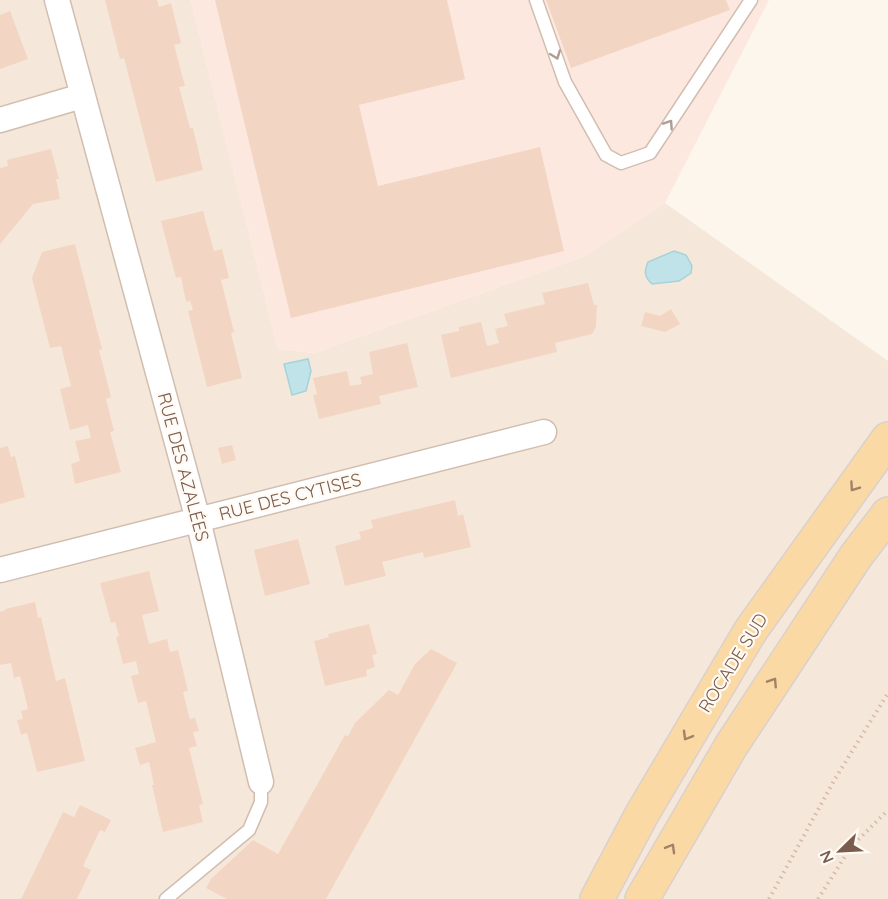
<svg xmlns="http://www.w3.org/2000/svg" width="888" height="899" viewBox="0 0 888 899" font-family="Quicksand,sans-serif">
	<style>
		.residential { fill: #f5e8da }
		.commercial { fill: #fde8e0 }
		.water { fill: #bfe3e8; stroke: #a5d3da; stroke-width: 1.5 }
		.building { fill: #f3d5c3 }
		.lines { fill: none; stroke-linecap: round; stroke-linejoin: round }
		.lane-casing { stroke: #d1beb0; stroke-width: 15 }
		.street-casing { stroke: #d1beb0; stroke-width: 27 }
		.primary-casing { stroke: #dad1cd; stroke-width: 36 }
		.path { stroke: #d9b8a5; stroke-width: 4; stroke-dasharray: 1.5 4.5; stroke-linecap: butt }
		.lane { stroke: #fff; stroke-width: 12 }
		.street { stroke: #fff; stroke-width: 24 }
		.primary { stroke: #fbd9a5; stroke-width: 33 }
		.oneway { stroke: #af9d94 }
		.oneway2 { stroke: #a18267 }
		.labels { text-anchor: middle; stroke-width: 4.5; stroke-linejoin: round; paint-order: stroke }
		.street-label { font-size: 18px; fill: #7a5c4d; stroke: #fffaf3 }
	</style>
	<rect width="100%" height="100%" fill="#fdf6ec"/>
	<path class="residential" d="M0,0H191L278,349L314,353L583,257L665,203L888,361V899H0Z"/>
	<path class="commercial" d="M191,0H769L665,203L583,257L314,353L278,349Z"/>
	<path class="water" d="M674,251L686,255L692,266L691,273L679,281L652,284C644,277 644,271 648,262Z
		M308,359L311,371L306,391L292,395L284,364Z"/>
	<path class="building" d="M105,0H157L159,7L171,3L181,43L174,45L185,86L179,87L190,128H193L203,170L156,182L124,58L120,59Z
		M215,0H447L465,79L359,105L378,186L540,147L564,251L291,318Z
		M546,0H726L730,10L571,68Z
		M10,11L28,59L0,69V15Z
		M51,149L59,179H56L60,199L33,204L0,244V168L8,166L7,160Z
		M203,211L214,251L222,249L229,278L221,280L234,332L231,333L242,378L207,387L188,311L193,310L190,301L186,302L181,277L176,278L161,221Z
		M75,244L102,349L99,350L111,397L106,399L114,431L110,432L121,472L75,484L71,464L80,461L75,441L91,438L88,425L70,430L60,389L71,386L61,346L50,348L32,278L42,252Z
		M588,283L594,305H597L596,327L592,334L555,343L557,352L451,378L441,335L459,331V327L481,322L487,346L499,343L495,329L508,326L504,314L545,304L542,293Z
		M671,309L680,324L665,332L641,326L645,312L660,316Z
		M407,343L418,387L379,396L381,404L319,419L313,395L317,394L313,378L347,371L350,386L362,384L360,377L373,374L369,352Z
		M232,445L236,460L222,464L218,448Z
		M8,446L11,457L15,456L25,497L0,504V448Z
		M455,500L458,516L463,514L471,547L424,558L423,552L382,562L386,576L345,586L335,546L361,539L359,532L373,528L371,520Z
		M298,539L310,584L265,596L254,550Z
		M149,571L159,611L142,615L149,644L167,639L170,652L178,650L188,691L183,692L188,712L190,719L195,718L199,731L193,732L197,746L189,748L203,804L199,805L203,822L163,832L152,785H154L149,762L140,765L135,748L156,742L146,701L138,703L131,676L139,674L136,661L123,664L116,637L119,636L115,622L111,623L100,583Z
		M35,602L38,618L41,617L56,681L65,678L85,761L37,772L27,733L21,735L17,720L23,719L21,711L28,709L20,676L14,678L11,663L0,665V612L6,610L5,609Z
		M369,624L377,654L372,655L375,667L366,670L367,676L325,686L314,641L329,637L328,634Z
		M431,649L457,663L326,899H227L206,888L211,879L253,840L278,854L345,735L348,736L355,723L389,690L398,695L415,664Z
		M80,805L111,820L105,832L100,830L83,866L91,870L77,899H21L63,812L74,817Z"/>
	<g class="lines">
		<defs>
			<path id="lane" d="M536,0L565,82L606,155L621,163L650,153L751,0
				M166,899L249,830L261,802V782"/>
			<path id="street" d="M57,0L198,520L261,782
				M0,120L82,96
				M0,570L544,432"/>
			<path id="primary" d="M597,899L642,814L751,630L888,439
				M642,899L731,746L856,556L888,514"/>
		</defs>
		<use href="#lane" class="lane-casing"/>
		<use href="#street" class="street-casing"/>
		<use href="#primary" class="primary-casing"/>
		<path class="path" d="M769,899L835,779L888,693
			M818,899L851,847L888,810"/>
		<use href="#lane" class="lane"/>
		<use href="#street" class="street"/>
		<use href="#primary" class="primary"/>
	</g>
	<defs><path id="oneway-chevron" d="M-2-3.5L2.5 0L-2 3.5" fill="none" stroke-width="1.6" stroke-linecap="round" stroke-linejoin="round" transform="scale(1.5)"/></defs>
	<g class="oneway">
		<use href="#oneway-chevron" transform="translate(556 55) rotate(70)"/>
		<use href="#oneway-chevron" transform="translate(669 124) rotate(-56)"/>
	</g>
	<g class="oneway2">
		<use href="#oneway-chevron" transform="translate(854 487) rotate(125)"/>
		<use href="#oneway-chevron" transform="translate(773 682) rotate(-57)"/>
		<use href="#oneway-chevron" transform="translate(687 736) rotate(120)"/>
		<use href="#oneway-chevron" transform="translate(671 848) rotate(-60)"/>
	</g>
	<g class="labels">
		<g class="street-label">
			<text transform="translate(183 467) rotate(75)" y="6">RUE DES AZALÉES</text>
			<text transform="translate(290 497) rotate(-14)" y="6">RUE DES CYTISES</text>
			<text transform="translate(733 663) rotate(-58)" y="6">ROCADE SUD</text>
		</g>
	</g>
	<g transform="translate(840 851) rotate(246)" stroke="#fffaf3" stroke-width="4.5" paint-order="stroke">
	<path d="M0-4.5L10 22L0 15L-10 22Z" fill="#7a5c4d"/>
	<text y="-9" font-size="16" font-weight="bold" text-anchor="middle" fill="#7a5c4d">N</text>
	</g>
</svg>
